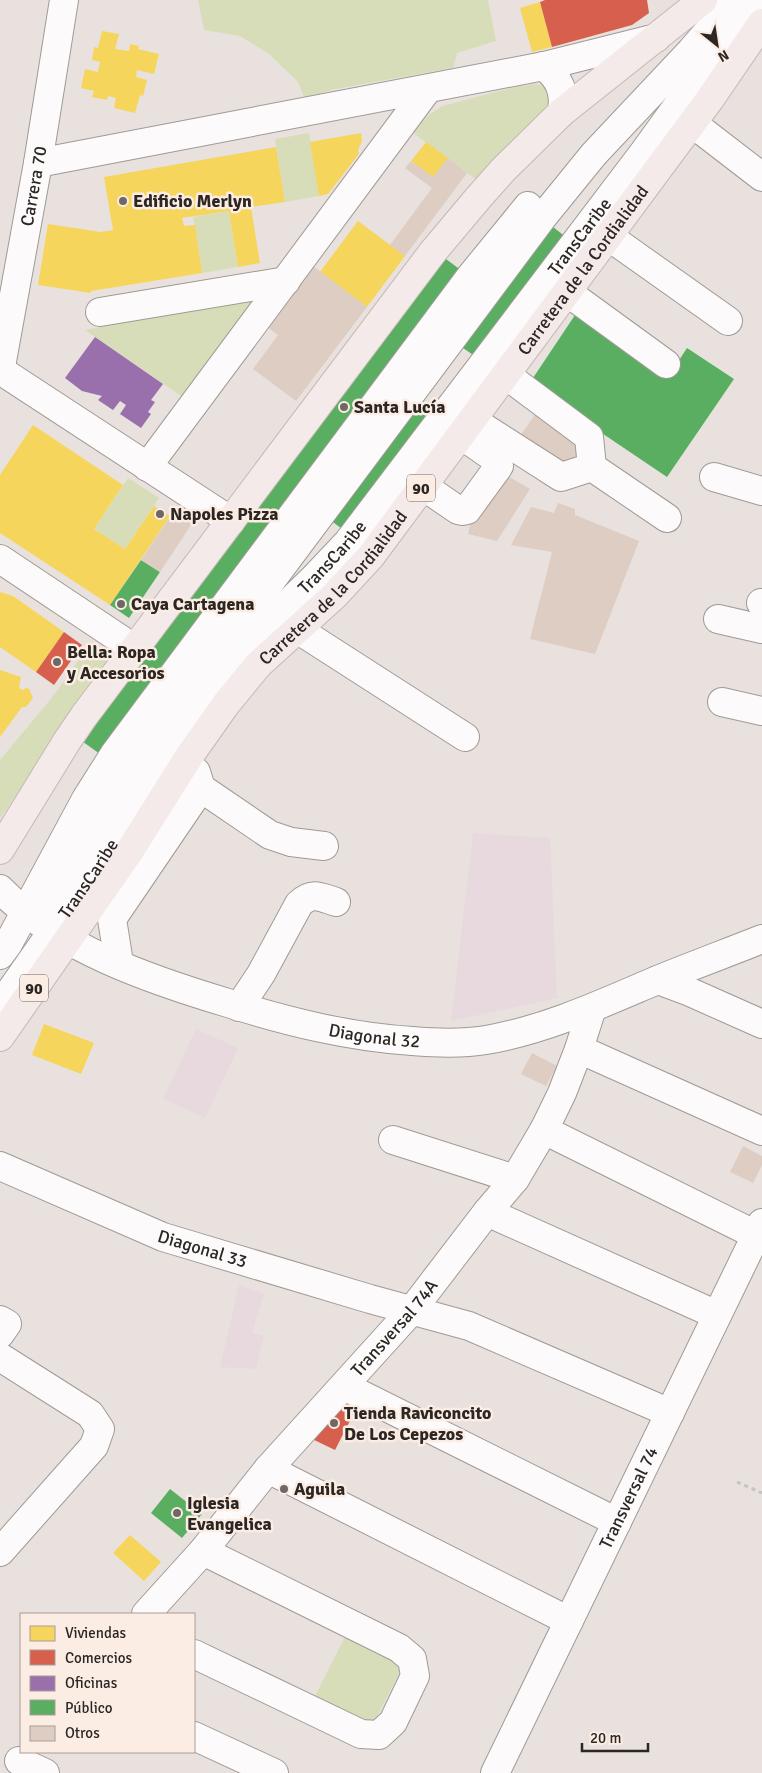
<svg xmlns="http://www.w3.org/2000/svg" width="762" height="1773" viewBox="0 0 762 1773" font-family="Signika,sans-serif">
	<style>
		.education { fill: #e8d9df }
		.green { fill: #d8ddb9 }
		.homes { fill: #f6d55c }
		.shops { fill: #d6604d }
		.offices { fill: #9970ab }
		.public { fill: #5aae61 }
		.building { fill: #decdc3 }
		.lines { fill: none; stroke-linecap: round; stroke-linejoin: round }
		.minor-casing { stroke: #9f9a96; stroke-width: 30 }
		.highway-casing { stroke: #c4b8b5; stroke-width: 30 }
		.path { stroke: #c5c2c1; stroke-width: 3; stroke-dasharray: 4 4; stroke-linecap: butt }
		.minor { stroke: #fcfafa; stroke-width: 28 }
		.highway { stroke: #f4eae9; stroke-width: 28 }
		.poi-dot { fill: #6f6865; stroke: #fcede4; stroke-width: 2 }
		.labels { text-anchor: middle; stroke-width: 5; stroke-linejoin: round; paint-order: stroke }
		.shield { fill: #fcede4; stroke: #6b625e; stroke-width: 1 }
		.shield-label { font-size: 16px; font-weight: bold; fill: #2d2724 }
		.street-label { font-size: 18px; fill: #2d2724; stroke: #fcede4 }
		.poi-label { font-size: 18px; font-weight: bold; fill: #2d2724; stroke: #fcede4; text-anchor: start }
	</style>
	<rect width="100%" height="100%" fill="#e9e1dd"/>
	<path class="education" d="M473,833L550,838L557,998L451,1021Z
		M196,1029L238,1048L205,1118L163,1099Z
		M239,1285L264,1294L252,1333L264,1336L256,1369L220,1367Z"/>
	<path class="green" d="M198,0H488L496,41L457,53L453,68L335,89L305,99L298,82L269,54L240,36L204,30Z
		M536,84L547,86L555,104L478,181L413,133L426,117L442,106L515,87Z
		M309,133L319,196L285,202L275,139Z
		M229,211L238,267L202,273L193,217Z
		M259,296L184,398L85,330Z
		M128,478L159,498L125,549L94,529Z
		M92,641L107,657L109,664L0,818V760L54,695Z
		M348,1631L406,1660L369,1732L311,1704Z"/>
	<path class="homes" d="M540,2L552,47L532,52L520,8Z
		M102,31L119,34L115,49L129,51L130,44L139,46L138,49L159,54L154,74L137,70L136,77L147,80L143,96L140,95L135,113L114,108L116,98L108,96L107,100L92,97L94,91L81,88L85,69L98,72L100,62L92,60L94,47L98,48Z
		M361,133L362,141L358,150L359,154L328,194L319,196L310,142Z
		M426,142L448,158L433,177L411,161Z
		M276,147L285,202L251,207L260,263L238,267L229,211L182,218L184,226L195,225L202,273L91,291V293L38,285L48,224L101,232L113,230L104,177Z
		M358,221L405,256L367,307L320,272Z
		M33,425L123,485L94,529L125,549L154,506L170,516L110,605L0,533V475Z
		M0,592L13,596L64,632L36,672L0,647Z
		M0,670L21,677L19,688L23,690L26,688L29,689L33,698L26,707H22L0,737Z
		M44,1024L94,1043L81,1074L32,1055Z
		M130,1535L161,1562L144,1581L113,1553Z"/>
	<path class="shops" d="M545,0H647L649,13L632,25L552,47L540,2Z
		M64,632L82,645L54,685L36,672Z
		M336,1397L357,1407L335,1450L310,1438Z"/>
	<path class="offices" d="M95,337L163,384L151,400L155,402L148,412L151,414L141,428L120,414L126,405L120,401L113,410L98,400L102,396L82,391L65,378Z"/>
	<path class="public" d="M548,223L567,238L476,357L456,343Z
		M442,256L462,271L100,754L79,739Z
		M577,312L670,374L687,348L734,379L667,477L529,384Z
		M414,401L432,414L345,531L326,517Z
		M141,560L160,572L129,618L110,605Z
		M170,1489L202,1514L182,1538L151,1513Z"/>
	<path class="building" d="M448,158L467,173L405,256L390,245L432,188L405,168L411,161L433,177Z
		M313,266L367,307L296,401L253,369L278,335L267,327Z
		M539,409L585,443L564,472L518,439Z
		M504,474L530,489L497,541L468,534L471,520Z
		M558,503L575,509V515L639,541L595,654L530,639L552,552L511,545L531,507L554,513Z
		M175,509L193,522L160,572L141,560Z
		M532,1053L557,1066L546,1086L521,1074Z
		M743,1146L762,1156V1165L753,1183L730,1172Z"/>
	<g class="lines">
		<defs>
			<g id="minor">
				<path d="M544,66C560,79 565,92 562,112"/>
				<path d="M692,123L762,177"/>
				<path d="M38,163L544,66L656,38"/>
				<path d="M608,236L728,321"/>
				<path d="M567,292L666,364"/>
				<path d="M100,312L286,281"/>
				<path d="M0,370L231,521"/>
				<path id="s1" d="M0,372L38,163L64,0"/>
				<path d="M506,375L589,437L592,467L667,518"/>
				<path d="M472,420L561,477L592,467"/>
				<path d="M147,467L427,90"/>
				<path d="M714,477L762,491"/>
				<path d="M423,486L458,510L463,511L467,510L499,466L497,460L461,435"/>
				<path d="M0,559L135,649"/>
				<path d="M761,603H762"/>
				<path d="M718,619L762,629"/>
				<path d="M297,629L465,737"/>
				<path d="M722,702L762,711"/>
				<path d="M196,772L201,788L270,835L291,842L324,846"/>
				<path id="s2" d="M0,889C57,948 151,980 228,1003C289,1022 349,1037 412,1041C436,1043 462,1044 486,1040C545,1030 601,1004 655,981C691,966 727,953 762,939"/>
				<path d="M48,909L127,774L163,720L268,585L542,218L594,154L691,51L732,4"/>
				<path d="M0,955L8,944L86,799L115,753L470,277L528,206"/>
				<path d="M119,963L112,919L201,788"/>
				<path d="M658,980L690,992L762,1024"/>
				<path id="s3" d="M0,1006L96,869L175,743L217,684L274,617L313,579L348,542L644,152L754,0"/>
				<path d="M239,1007L261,974L299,904C312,891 321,897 336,902"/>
				<path d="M579,1049L762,1131"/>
				<path d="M544,1130L756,1235"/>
				<path d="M393,1140L515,1179"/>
				<path id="s4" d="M0,1166L163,1237L370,1299L469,1326L670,1413"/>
				<path d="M487,1212L717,1315"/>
				<path d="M0,1320L7,1324L0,1334"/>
				<path d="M0,1357L90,1414L100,1429L94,1446L0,1552"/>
				<path d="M344,1386L617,1522"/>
				<path d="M268,1469L569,1621"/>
				<path id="s5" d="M146,1614L203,1551L268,1469L412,1310L487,1212L515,1179L544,1130L562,1093L579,1049L592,1008"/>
				<path d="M194,1654L361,1734L379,1735L393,1722L415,1676L412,1659L399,1648L203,1551"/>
				<path d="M194,1736L274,1773"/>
				<path d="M19,1761L45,1773"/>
				<path id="s6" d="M495,1773L762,1223"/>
			</g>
			<g id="highway">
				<path d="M0,850L67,741L84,716L432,253L479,197L503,170L562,112L703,0"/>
				<path id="s7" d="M0,1037L129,852L190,755L226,704L258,665L334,596L371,556L710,99L762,23"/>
			</g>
		</defs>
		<use href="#minor" class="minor-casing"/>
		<use href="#highway" class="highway-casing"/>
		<path class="path" d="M737,1482L762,1493"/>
		<use href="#minor" class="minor"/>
		<use href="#highway" class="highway"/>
	</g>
	<g class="poi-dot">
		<circle cx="123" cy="201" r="5"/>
		<circle cx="344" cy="407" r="5"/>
		<circle cx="160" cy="514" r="5"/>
		<circle cx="121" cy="604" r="5"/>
		<circle cx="57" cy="662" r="5"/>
		<circle cx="334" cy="1423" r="5"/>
		<circle cx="284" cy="1489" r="5"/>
		<circle cx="177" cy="1513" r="5"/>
	</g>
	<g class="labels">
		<g class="shield">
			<rect x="407" y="474.5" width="28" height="27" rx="4"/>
			<rect x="20" y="974.5" width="28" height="27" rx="4"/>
		</g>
		<g class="shield-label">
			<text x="421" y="494">90</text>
			<text x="34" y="994">90</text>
		</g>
		<g class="street-label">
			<text dy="6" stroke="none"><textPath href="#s1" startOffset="189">Carrera 70</textPath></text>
			<text dy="6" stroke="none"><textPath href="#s3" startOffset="965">TransCaribe</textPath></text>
			<text dy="6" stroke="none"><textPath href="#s7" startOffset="966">Carretera de la Cordialidad</textPath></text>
			<text dy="6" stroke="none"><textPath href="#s3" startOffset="560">TransCaribe</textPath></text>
			<text dy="6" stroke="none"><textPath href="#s7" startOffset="561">Carretera de la Cordialidad</textPath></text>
			<text dy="6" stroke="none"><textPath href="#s3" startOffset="155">TransCaribe</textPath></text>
			<text dy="6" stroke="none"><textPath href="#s2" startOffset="408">Diagonal 32</textPath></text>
			<text dy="6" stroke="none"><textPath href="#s4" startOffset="219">Diagonal 33</textPath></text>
			<text dy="6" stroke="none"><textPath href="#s5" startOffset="379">Transversal 74A</textPath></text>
			<text dy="6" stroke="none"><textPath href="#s6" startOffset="306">Transversal 74</textPath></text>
		</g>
		<g class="poi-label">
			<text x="133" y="207">Edificio Merlyn</text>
			<text x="354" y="413">Santa Lucía</text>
			<text x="170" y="520">Napoles Pizza</text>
			<text x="131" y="610">Caya Cartagena</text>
			<text x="67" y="658">Bella: Ropa<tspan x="67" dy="21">y Accesorios</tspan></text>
			<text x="344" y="1419">Tienda Raviconcito<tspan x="344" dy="21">De Los Cepezos</tspan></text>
			<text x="294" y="1495">Aguila</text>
			<text x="187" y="1509">Iglesia<tspan x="187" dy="21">Evangelica</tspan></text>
		</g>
	</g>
	<rect x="20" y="1613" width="175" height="140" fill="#fcede4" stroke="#a99e97"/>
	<rect x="30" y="1626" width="25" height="15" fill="#f6d55c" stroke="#a99e97"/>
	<text x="65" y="1638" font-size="15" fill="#2d2724">Viviendas</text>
	<rect x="30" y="1650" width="25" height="15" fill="#d6604d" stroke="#a99e97"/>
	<text x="65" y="1663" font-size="15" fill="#2d2724">Comercios</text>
	<rect x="30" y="1676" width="25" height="15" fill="#9970ab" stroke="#a99e97"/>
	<text x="65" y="1688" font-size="15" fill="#2d2724">Oficinas</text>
	<rect x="30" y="1700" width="25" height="15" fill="#5aae61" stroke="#a99e97"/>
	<text x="65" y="1713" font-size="15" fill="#2d2724">Público</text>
	<rect x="30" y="1726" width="25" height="15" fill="#decdc3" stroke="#a99e97"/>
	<text x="65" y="1738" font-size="15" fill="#2d2724">Otros</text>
	<g transform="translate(717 45) rotate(150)" stroke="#fcede4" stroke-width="4" paint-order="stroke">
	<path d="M0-4L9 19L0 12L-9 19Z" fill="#2d2724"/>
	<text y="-8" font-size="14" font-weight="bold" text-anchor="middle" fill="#2d2724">N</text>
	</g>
	<path d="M582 1743v8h66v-8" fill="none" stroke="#2d2724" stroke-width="2.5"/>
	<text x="590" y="1743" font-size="15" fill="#2d2724" stroke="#fcede4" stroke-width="4" paint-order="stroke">20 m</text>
</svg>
